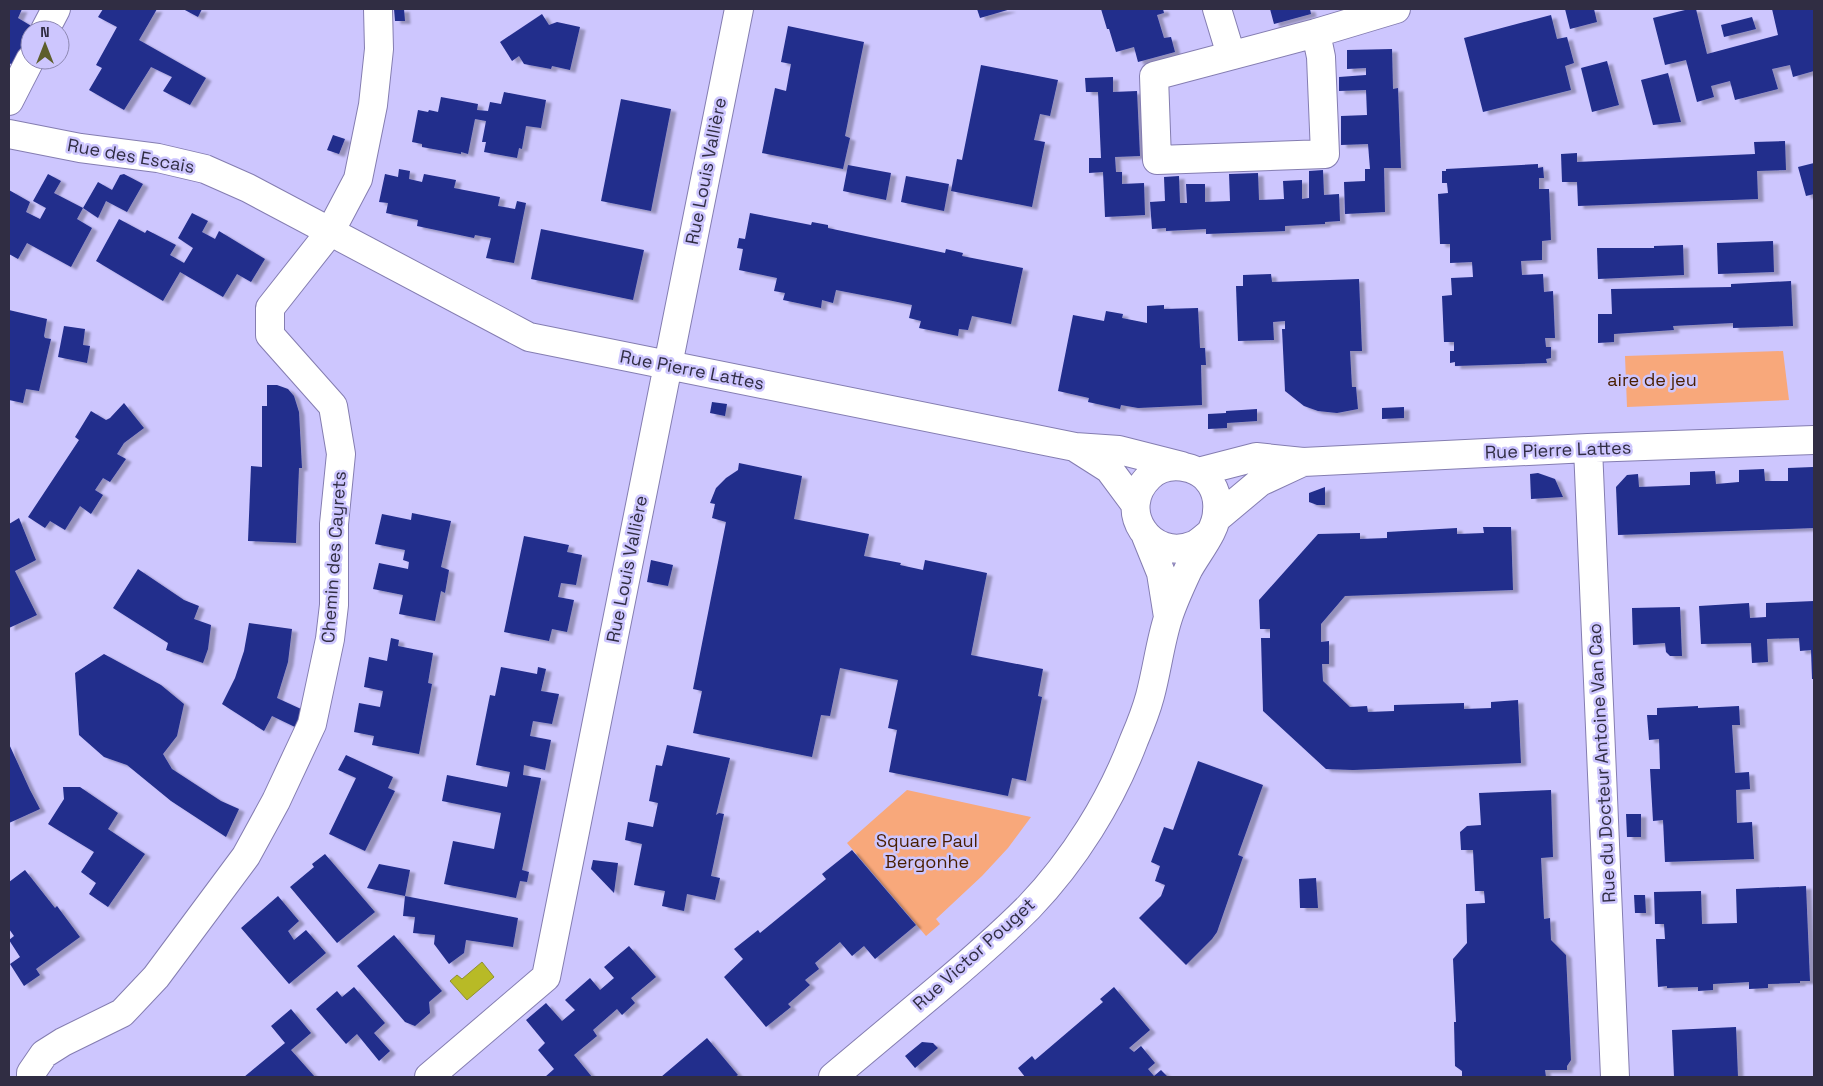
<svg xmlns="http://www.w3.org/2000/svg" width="1823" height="1086" viewBox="0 0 1823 1086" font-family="'Space Grotesk',sans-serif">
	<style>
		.green { fill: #f8a87b }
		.water { fill: #b8ba26; stroke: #8f902f }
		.building { fill: #212d8c; filter: url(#shadow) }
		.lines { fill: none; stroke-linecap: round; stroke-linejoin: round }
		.street-casing { stroke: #847db1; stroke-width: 30 }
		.street { stroke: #fff; stroke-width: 28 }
		.labels { text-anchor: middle; stroke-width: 5; stroke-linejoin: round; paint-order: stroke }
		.street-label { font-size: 18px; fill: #302d43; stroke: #cdc6fe }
		.park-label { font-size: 18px; fill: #481e01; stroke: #cdc6fe }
	</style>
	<defs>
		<filter id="shadow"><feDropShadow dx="5.5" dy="3" stdDeviation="1" flood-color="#0004"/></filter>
	</defs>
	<rect width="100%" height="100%" fill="#cdc6fe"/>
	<path class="green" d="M1783,351L1789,400L1627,407L1625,356Z
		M907,790L1031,817L1008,848L982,876L936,919L940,924L926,936L847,843Z"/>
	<path class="water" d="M482,962L494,977L467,1000L450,981L457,975L462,979Z"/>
	<path class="building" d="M9,9H22L18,18L33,27L13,65L9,63Z
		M103,9H157L139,40L206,78L190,105L163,91L172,77L151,67L124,110L89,90L102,68L96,65L117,27L98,17Z
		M183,9H202L198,17Z
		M394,9H404L405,21H395Z
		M977,9H1011L980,18Z
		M1101,9H1163L1164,13L1157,15L1164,38L1171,37L1175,52L1138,62L1134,47L1116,52L1109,29H1107Z
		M1270,9H1310L1311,14L1274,24Z
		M1565,9H1594L1597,22L1570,29Z
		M1689,9H1696L1707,54L1778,35L1772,9H1814V71L1793,77L1790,65L1772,69L1778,89L1735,100L1730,81L1711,86L1714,97L1697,102L1686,60L1665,65L1653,18Z
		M542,14L549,25L557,22L580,27L570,70L552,66L551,69L524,64L519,56L512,61L500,42Z
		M1551,15L1557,39L1567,37L1574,63L1565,66L1571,90L1483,112L1464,38Z
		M1752,17L1756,29L1724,37L1721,25Z
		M788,26L864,42L845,136L850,138L843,169L762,153L775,88L786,91L791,64L781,62Z
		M1392,49L1393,89L1398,88L1401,168H1384L1385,212L1345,214L1344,182L1365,181V169H1370L1368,144L1341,145V116L1367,115L1366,90L1339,91V77L1366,75V68L1347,69V50Z
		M1607,61L1619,105L1592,112L1581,68Z
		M981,65L1058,80L1050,116L1040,114L1034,140L1045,142L1032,207L951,191L957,159L962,160Z
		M1668,73L1681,122L1653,125L1641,80Z
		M1113,77V92L1137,91L1140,156L1115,157L1116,172H1122V184L1144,183L1145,215L1105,217L1103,172L1089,173V158H1101L1098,92H1086L1085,78Z
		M504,92L546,100L541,128L526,126L522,149L519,148L517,158L484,152L486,142H482L486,121L475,119L468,154L461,152V154L422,147V144L412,142L418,110L428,112L429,110L438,112L441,97L478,104L477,110L488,111L490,102L501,104Z
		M621,99L671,109L651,211L601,201Z
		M333,135L345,139L339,154L327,150Z
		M1785,141L1786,170L1757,171L1758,199L1578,206L1577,182H1562L1561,154L1577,153V162L1755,154L1754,142Z
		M1814,163V194L1806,196L1798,167Z
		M1538,164V168L1543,167L1544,178H1539V189H1549L1551,240L1542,241V260L1521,261L1522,275L1543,274L1544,292L1553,291L1555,338H1545L1546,347H1551V358L1546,359L1547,363L1455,366V362L1450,363V351H1454V342H1444L1442,296L1452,295L1451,278L1473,277L1472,262L1450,263V244H1440L1438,194L1448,193L1447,183H1442V171H1446V169Z
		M848,165L891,173L886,200L843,191Z
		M399,169L410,171L409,179L422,182L424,174L456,180L454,188L500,197L498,206L515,209L517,201L526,203L514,263L486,258L491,238L475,235L474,238L417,226L418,220L386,213L388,203L379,202L385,174L398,177Z
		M1323,170L1324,195L1339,194L1340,221L1325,222V224L1285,226V231L1206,234V229L1166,231V228L1152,229L1150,202L1165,201L1164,177L1179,176L1180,203H1187L1186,184H1205V202L1230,201L1229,174L1258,173L1259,200L1284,199L1283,181L1302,180V199L1309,198V171Z
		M48,174L61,181L54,193L83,208L77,219L92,228L71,267L27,243L18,259L9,254V190L30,202L26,212L40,219L46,208L33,201Z
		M124,174L143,184L127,212L106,201L98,218L83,208L98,182L112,190L120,175Z
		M906,176L949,184L944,211L901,202Z
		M192,213L208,221L202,232L215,239L219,231L265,259L251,282L237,274L223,297L180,272L163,301L96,261L119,219L145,233L147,230L176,245L170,255L184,263L193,248L178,238Z
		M750,213L811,225L812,222L828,225V228L945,253L946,249L963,253L962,256L1023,268L1011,324L972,316L968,330L959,329L958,336L919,328L921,321L909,318L912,305L888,300L836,290L833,303L822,300L821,308L783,300L785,293L774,291L777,278L739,270L743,249L737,248L739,238L745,239Z
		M541,229L644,250L633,300L531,279Z
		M1773,241L1774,272L1718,274L1717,243Z
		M1683,245L1684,275L1598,279L1597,248H1654V246Z
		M1271,274L1272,282L1359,279L1362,351H1350L1352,387H1356L1358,409L1337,413L1318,411L1304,406L1285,391L1282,329H1285V321L1273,322L1274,340L1238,341L1236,286H1243V275Z
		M1791,281L1793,326L1733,328V323L1673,326L1674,330L1614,334V342L1598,343V314H1612L1611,289L1731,287V284Z
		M1164,305V309L1198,308L1200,348H1205L1206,365H1201L1202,405L1138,408L1121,405L1120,409L1088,402L1089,398L1058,391L1073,315L1104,321L1106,311L1123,314L1122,318L1147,323V306Z
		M9,310L47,319L44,336L45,338L51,339L39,391L26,389L23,403L9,400Z
		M64,326L85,329L83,345L90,346L87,363L58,357Z
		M267,385H277L288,389L294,396L299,412L302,468H299L296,543L248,541L251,466L262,467V406H267Z
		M712,402L727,404L725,416L710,413Z
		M124,403L144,428L124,443L117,454L126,459L110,482L103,478L95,490L103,495L91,514L80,506L65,530L50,521L45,528L28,517L79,440L75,437L91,411L106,420L110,418Z
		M1404,407V418L1382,419V408Z
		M1257,409V421L1227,423V428L1208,429V414L1226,413V411Z
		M739,463L802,476L794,519L869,534L864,556L901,563L900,565L923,570L925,560L987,573L971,655L1043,669L1038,696L1042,697L1026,781L1012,778L1008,796L889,772L897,730L888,728L898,680L840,668L830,716L821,715L812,757L693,733L702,691L693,689L726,522L712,518L715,504L710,503L716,488L726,478L738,470Z
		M1813,467L1814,528L1618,535L1616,487L1627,475L1638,474L1639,487L1690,485V472L1715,471L1716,484L1739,482V470L1764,469L1765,481H1788V468Z
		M1538,473L1555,479L1563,497L1531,499L1530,474Z
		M1325,487V505H1317L1309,502V493Z
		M412,513L451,521L441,567L449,570L445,593L441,591L435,621L399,614L403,595L373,589L379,563L408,569L409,562L403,560L405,550L375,544L382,514L411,520Z
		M19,518L36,560L15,571L37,615L9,628V524Z
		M1483,527H1511L1513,590L1345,596L1321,624V642L1329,641V664H1322L1323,681L1350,707L1367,706L1368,712L1394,711V705L1464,703V709L1491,708V702L1518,700L1521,763L1353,770L1326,769L1263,711L1261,638H1270V629H1260L1259,600L1318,534L1360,533V539L1387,538V532L1457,528V534L1484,533Z
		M524,536L569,545L567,552L582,555L576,585L561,583L558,597L574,600L567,632L552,629L549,641L504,632Z
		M651,560L673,565L668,586L647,582Z
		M138,569L184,600L199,606L194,619L211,625L208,649L203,663L166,650L168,643L113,608Z
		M1814,601V679H1812L1811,650L1800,651L1799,638L1767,639L1768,662L1752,663L1751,643L1701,644L1699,606L1749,603L1750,618L1766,617V603Z
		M1680,607L1682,656H1670L1666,652L1665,643L1633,645L1632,608Z
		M249,623L292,629L288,662L277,698L301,709L300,718L295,727L272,716L264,731L222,704L235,678L244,651Z
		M391,638L399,640L398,646L433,653L428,683L432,684L419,754L372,745L374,736L354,732L359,703L380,707L383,691L364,687L369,657L387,661Z
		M104,654L161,685L184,704L177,736L163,754L172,769L221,801L239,809L226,837L171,801L127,765L104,757L79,735L75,673Z
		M501,667L537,674L538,667L546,669L541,691L559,694L552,724L533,721L530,736L551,740L545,770L524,765L523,775L541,778L522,870L529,872L527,882L520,881L516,898L444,884L453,841L494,849L501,813L442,801L447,775L507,787L510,772L476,765L490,695L495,696Z
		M1698,706V708L1739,706L1740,725H1732L1735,773L1749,772L1750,789L1736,790L1737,823L1752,822L1754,859L1665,862L1663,820L1653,821L1650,769H1660L1659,739L1649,740L1647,715H1657V708Z
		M9,744L30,790L40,809L9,823Z
		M667,745L730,758L716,815L719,813L724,814L711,876L720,878L715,900L687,894L684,911L662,906L665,891L634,885L642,844L625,840L628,822L653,827L658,803L649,801L656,765L662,766Z
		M346,755L393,777L388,788L395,791L365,851L329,834L356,778L338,770Z
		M1198,761L1263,785L1238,855L1243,857L1217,932L1212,939L1186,965L1139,918L1161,896L1165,885L1155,881L1160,866L1151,862L1164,827L1173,830Z
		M63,787H80L118,813L108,829L145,854L108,907L89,894L96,883L81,872L94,852L48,824L64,799Z
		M1551,790L1553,857L1541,858L1544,919L1550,918L1551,940L1566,955L1571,1060L1567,1066V1070H1545L1546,1077H1462V1071L1455,1066L1454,1022H1456L1453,959L1467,943L1466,904L1485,903L1484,891H1475L1473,850H1461L1460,832L1467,826L1481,825L1479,793Z
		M1626,814H1641V837H1627Z
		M852,850L916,925L875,959L864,946L852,956L840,942L815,963L819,969L805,980L810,985L788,1004L791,1007L766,1027L724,977L743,959L734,949L758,930L760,933L826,879L822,874Z
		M325,854L375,912L337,943L290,887L314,867L312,864Z
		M593,860L618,863L614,893L591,869Z
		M379,864L410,870L405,896L367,888Z
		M25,870L55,908L57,906L80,937L36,969L40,975L24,986L10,964L20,957L9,940L14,936L9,929V882Z
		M1316,878L1318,908H1300L1299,879Z
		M1806,886L1810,981H1800V983L1768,984V988L1749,989V982L1713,984V990L1698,991V987L1667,988V986L1658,987L1656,939H1665L1664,924H1655L1654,892L1701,891L1702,924L1737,923L1736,889Z
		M1634,895H1645L1646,913H1635Z
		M278,896L299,921L288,931L294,940L306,930L326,953L289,984L241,928Z
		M405,896L518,918L513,947L466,940L464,953L449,964L434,944L435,935L413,933L415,917L403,916Z
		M394,935L442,991L429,1002L430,1013L415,1026L405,1022L357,966Z
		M629,946L656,977L631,998L635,1003L622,1015L617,1009L593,1030L597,1036L574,1055L592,1077H545L554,1069L538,1050L545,1043L526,1020L546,1003L562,1021L575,1010L565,1000L590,978L600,990L614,978L604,967Z
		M354,987L385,1023L374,1033L390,1051L379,1061L357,1034L346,1044L316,1009L337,991L342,997Z
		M1114,987L1150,1030L1129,1048L1134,1052L1141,1046L1155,1063L1148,1069L1154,1076L1161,1070L1168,1077H1025L1018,1068L1032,1056L1035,1060L1103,1002L1100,999Z
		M291,1009L311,1033L291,1050L315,1077H244L285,1043L271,1026Z
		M1736,1027L1738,1077H1674L1672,1030Z
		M707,1038L738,1075L735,1077H661Z
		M922,1042L933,1043L938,1048L915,1068L905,1056Z"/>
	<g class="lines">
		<defs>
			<path id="street" d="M1217,9L1231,55
				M45,30L56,9
				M1316,33L1154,76L1157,160L1325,154L1321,57L1316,33L1396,9
				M9,101L30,60
				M9,134L80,148L158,158L205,169L248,188L529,337L1075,447L1119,450L1182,466
				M1076,448L1109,469L1135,504
				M1588,448L1615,1077
				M1198,472L1256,457L1303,462L1588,448L1814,440
				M1217,518L1260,482L1303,462
				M1146,536L1161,573L1168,617
				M31,1077V1073L44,1054L63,1042L122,1013L156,977L246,856L276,801L312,724L330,639L334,605V524L341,454L333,406L270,335V308L330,232L358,179L373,105L379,49L378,9
				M429,1077L546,977L739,9
				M833,1077C868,1048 903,1018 938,989C969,963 1000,936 1029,907C1074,860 1111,801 1134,740C1140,726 1146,711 1150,696C1157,670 1160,643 1168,618C1173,602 1181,585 1188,570C1197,553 1217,530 1217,511C1218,502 1216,492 1211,484C1198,464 1166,460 1149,477C1115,510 1151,563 1194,545C1199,543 1205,537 1209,534"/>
		</defs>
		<use href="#street" class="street-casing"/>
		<use href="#street" class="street"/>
	</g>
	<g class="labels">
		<g class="street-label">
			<text transform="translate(131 156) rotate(10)" y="6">Rue des Escais</text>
			<text transform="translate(706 171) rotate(-79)" y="6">Rue Louis Vallière</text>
			<text transform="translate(692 370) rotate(11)" y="6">Rue Pierre Lattes</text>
			<text transform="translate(1558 450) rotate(-2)" y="6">Rue Pierre Lattes</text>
			<text transform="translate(334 557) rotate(-86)" y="6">Chemin des Cayrets</text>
			<text transform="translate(627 569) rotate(-79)" y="6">Rue Louis Vallière</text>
			<text transform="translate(1602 763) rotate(-93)" y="6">Rue du Docteur Antoine Van Cao</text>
			<text transform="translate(974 954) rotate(-42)" y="6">Rue Victor Pouget</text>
		</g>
		<g class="park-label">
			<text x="1652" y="386">aire de jeu</text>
			<text x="927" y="847">Square Paul<tspan x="927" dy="21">Bergonhe</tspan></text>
		</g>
	</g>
	<rect width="1823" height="1086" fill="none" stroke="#302d43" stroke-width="20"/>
	<g transform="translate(45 45)"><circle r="24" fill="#cdc6fe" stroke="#8e89b3"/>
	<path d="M0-4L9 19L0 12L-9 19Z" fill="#5d5e2c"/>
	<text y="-8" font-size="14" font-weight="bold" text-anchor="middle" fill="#302d43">N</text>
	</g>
</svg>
